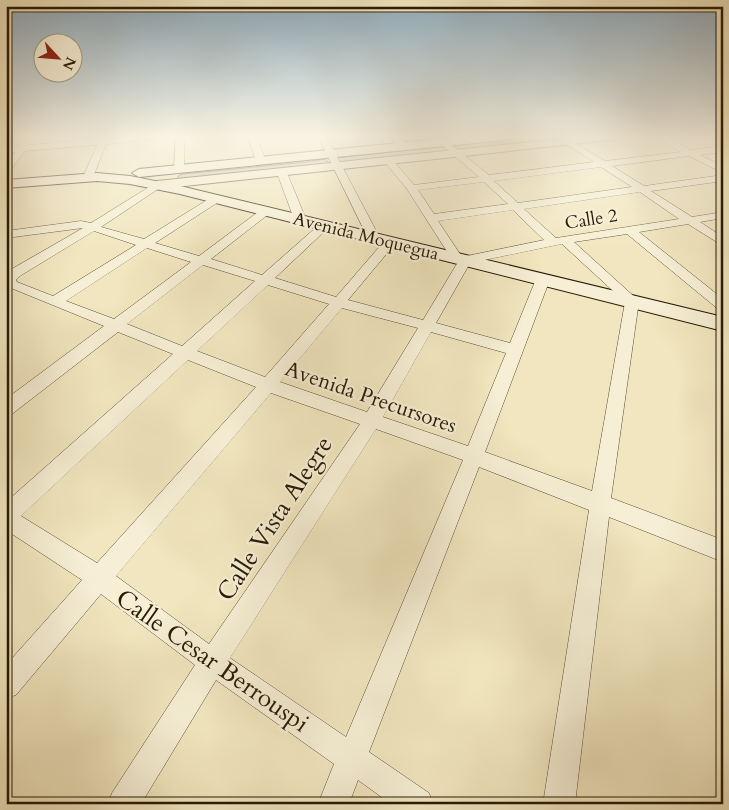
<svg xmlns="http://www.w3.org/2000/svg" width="729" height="810" viewBox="0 0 729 810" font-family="Cardo,serif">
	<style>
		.green { fill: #cfc3a0; stroke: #7c6e54 }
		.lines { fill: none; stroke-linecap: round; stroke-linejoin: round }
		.minor-casing { stroke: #5b4d35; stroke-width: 1 }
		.tertiary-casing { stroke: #5b4d35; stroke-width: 2 }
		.secondary-casing { stroke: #291a07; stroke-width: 2 }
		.minor { fill: #f6efd5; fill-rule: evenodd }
		.tertiary { fill: #f6efd5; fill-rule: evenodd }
		.secondary { fill: #f6efd5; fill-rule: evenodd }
		.labels { text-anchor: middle; stroke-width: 4.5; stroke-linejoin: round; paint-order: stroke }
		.far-street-label { font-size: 18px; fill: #291a07; stroke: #f6efd5 }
		.street-label { font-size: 21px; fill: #291a07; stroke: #f6efd5 }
		.near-street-label { font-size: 25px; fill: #291a07; stroke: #f6efd5 }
	</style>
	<rect width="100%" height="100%" fill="#f1e6bf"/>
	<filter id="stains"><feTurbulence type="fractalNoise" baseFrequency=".004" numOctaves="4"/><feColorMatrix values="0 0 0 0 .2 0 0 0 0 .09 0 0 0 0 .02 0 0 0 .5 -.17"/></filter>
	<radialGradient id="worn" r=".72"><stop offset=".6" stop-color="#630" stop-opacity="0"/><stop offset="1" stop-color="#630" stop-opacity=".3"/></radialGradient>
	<path class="green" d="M532,136H552L556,139L461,150L453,146Z
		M442,146L449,151L340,162L337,158Z
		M325,159L330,164L177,181L178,176L182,174L307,162Z"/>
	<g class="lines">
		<defs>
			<path id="minor" d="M101,136H109L108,139L172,136L168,138L106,144L93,177L88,180L83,177L97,145L25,151L9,172L6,173V163L15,152L6,153V147L20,146L26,141L29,142V145L99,139Z
				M176,136H184V170L179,173L174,170Z
				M248,136H256L266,161L264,163H258L256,161Z
				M318,136H326L380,238L378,241L374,242L368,238Z
				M553,136H563L605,161L681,152L653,136H664L691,150L723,146V152L700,155L723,166V173L689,156L612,166L644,186L723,175V181L651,191L692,217L723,212V218L700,222L723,237V246L688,224L639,232L723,299V310L718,309L627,234L574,242L639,301L611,498L723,540V562L609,517L575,804H543L589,510L479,467L369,752L429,793L433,804H391L358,780L349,804H318L334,764L216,680L141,804H108L112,793L195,665L101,594L16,695L6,698V665L82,580L6,530V502L173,354L118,332L12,414L6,416V399L104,326L6,286V275L10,270L83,228L6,238V231L81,221L91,223L157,182L161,183V187L101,227L144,239L212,197H220L221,199L220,201L155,243L199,256L262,209H270L271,211L270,213L211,259L262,275L321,223H329L331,225L329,227L275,278L336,297L386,239H394L396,242L394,245L348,300L423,320L458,262L453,261L407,189L384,161L386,159H392L414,185L479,177L441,144L440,142L444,139L489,175L594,162ZM601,167L632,187L518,203L494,181ZM484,182L508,204L434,214L418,190ZM640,192L679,219L556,238L524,209ZM513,210L544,240L462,257L438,221ZM94,231L136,245L53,296L17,282L16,280L20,276ZM562,244L625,302L592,491L485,452L550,279L548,276L543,275L536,279L510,343L436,323L470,263ZM147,248L191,262L114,319L66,301ZM203,265L255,281L182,346L127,324ZM268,285L329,304L265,377L197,351ZM342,308L418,328L367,412L280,382ZM431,332L506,353L468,446L383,417ZM188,360L256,387L97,563L21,516ZM271,393L360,424L209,644L116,576ZM376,429L463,460L346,737L230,658Z
				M282,170L287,173L306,219L304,221H296L294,219L277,173Z"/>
			<path id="tertiary" d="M390,136H400L409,147L408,149H400Z
				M590,136H625L620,139L157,189L151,185L157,181Z"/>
			<path id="secondary" d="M468,136H511L505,140L139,177L132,173L139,169Z
				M97,173L130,176L180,186L723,317V331L180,194L130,184L97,181L6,188V180Z"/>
		</defs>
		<use href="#minor" class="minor-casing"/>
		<use href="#tertiary" class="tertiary-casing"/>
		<use href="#secondary" class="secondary-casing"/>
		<use href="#minor" class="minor"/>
		<use href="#tertiary" class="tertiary"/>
		<use href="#secondary" class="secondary"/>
	</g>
	<linearGradient id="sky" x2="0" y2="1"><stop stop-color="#90acbe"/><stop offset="0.55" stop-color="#f9f4e2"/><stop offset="1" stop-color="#f9f4e2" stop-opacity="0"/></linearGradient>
	<rect width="729" height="249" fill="url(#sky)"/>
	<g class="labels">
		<g class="far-street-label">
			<text transform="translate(591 219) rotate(-9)" y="6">Calle 2</text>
			<text transform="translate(366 236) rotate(14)" y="6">Avenida Moquegua</text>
		</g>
		<g class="street-label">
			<text transform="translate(371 397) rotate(19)" y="7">Avenida Precursores</text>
		</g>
		<g class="near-street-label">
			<text transform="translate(274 518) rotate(-57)" y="9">Calle Vista Alegre</text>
			<text transform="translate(213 660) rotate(35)" y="9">Calle Cesar Berrouspi</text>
		</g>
	</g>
	<rect width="729" height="810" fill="none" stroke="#f1e6bf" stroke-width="25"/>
	<rect x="8" y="8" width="714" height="795" fill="none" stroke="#291a07" stroke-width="2.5"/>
	<rect x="12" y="12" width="704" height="785" fill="none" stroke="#291a07"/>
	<g transform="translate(58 58) rotate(116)"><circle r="24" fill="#f6efd5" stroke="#a49a83"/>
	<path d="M0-4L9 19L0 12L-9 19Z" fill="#8f2418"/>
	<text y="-8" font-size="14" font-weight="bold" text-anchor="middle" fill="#291a07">N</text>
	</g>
	<rect width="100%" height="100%" filter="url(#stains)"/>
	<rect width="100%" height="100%" fill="url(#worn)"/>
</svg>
